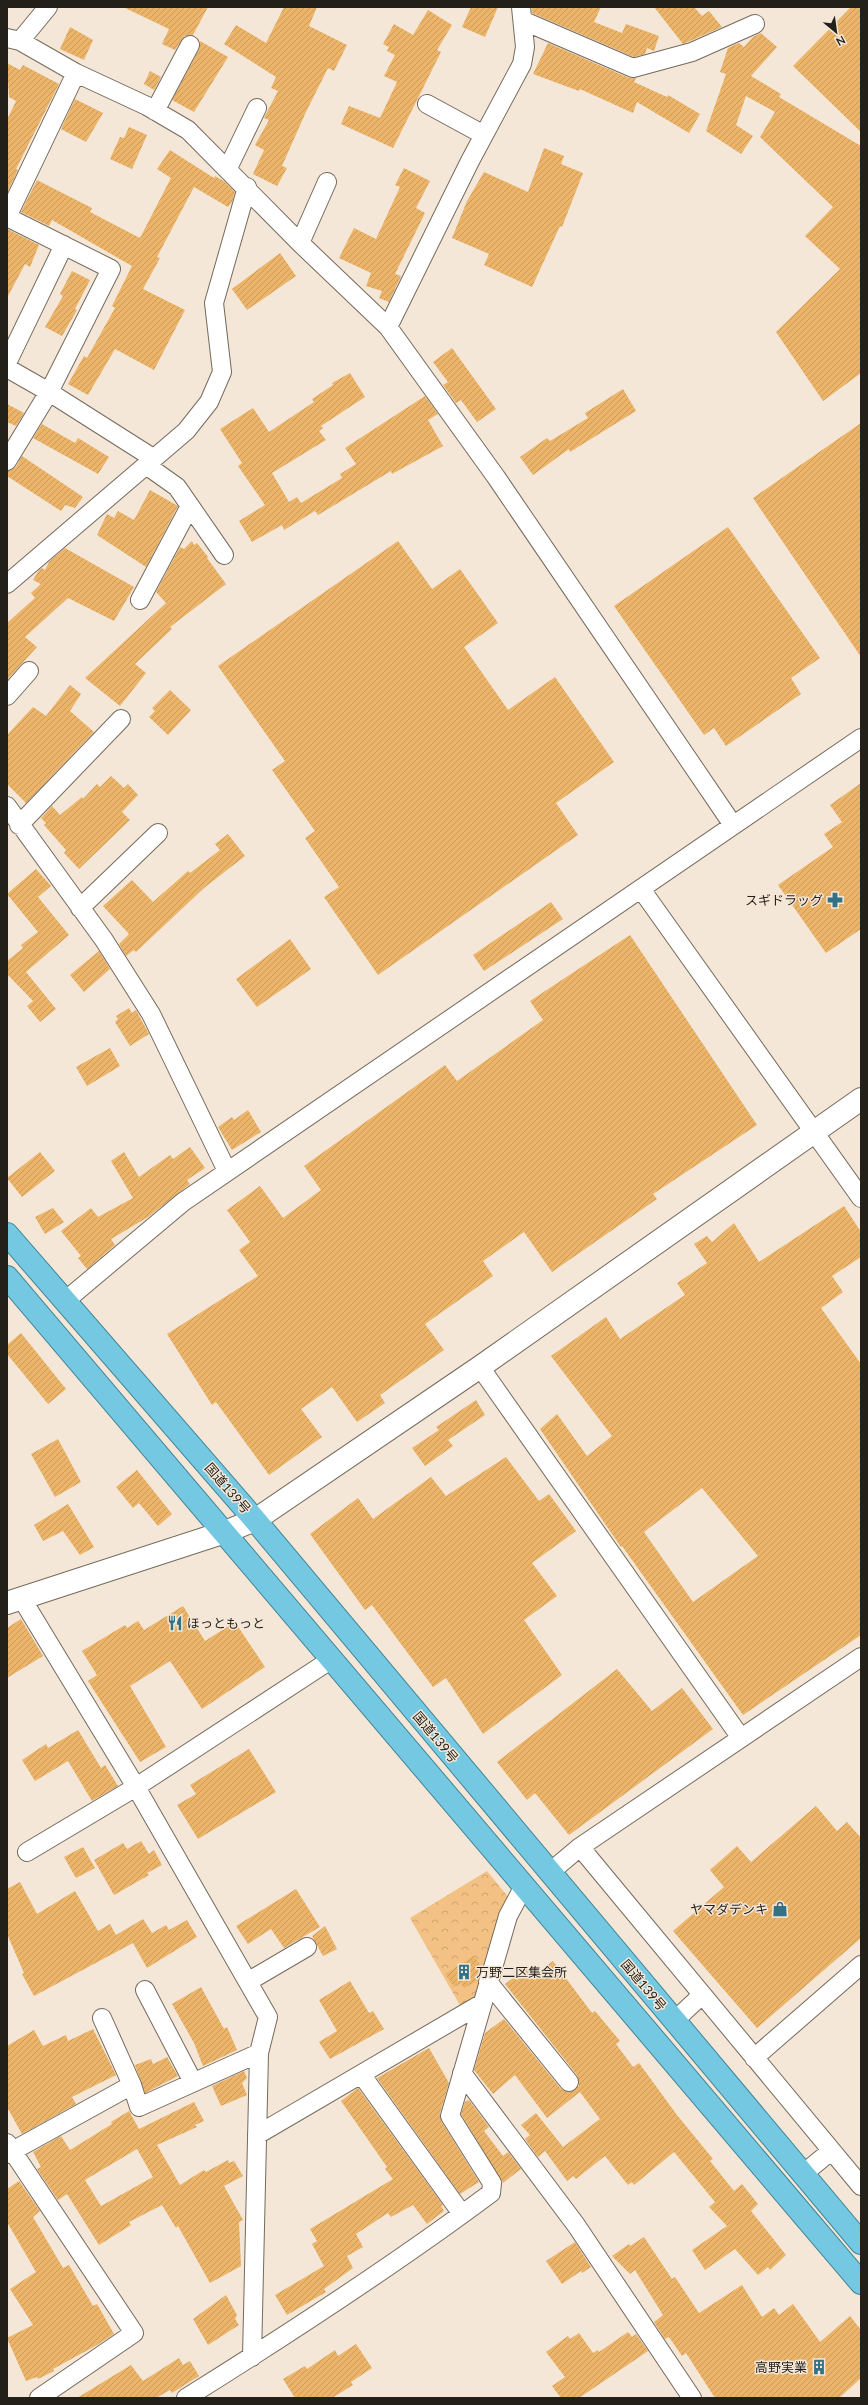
<svg xmlns="http://www.w3.org/2000/svg" width="868" height="2405" viewBox="0 0 868 2405" font-family="Lato,'Noto Sans JP',sans-serif">
	<style>
		.forest { fill: url(#forest-crowns) }
		.building { fill: url(#building-hatch); fill-rule: evenodd }
		.lines { fill: none; stroke-linecap: round; stroke-linejoin: round }
		.minor-casing { stroke: #756a5c; stroke-width: 20 }
		.tertiary-casing { stroke: #756a5c; stroke-width: 24 }
		.trunk-casing { stroke: #428497; stroke-width: 24 }
		.minor { stroke: #fff; stroke-width: 18 }
		.tertiary { stroke: #fff; stroke-width: 22 }
		.trunk { stroke: #74c8e2; stroke-width: 22 }
		.labels { text-anchor: middle; stroke-width: 3; stroke-linejoin: round; paint-order: stroke }
		.poi-label { font-size: 13px; fill: #231f19; stroke: #f4e7d7; text-anchor: end }
		.street-label { font-size: 13px; fill: #231f19; stroke: #f4e7d7 }
	</style>
	<defs>
		<pattern id="forest-crowns" width="20" height="18" patternUnits="userSpaceOnUse"><rect width="20" height="18" fill="#f2c183"/><path d="M2 6a3 3 0 1 1 6 0M12 15a3 3 0 1 1 6 0" fill="none" stroke="#cfa571"/></pattern>
		<pattern id="building-hatch" width="6" height="6" patternUnits="userSpaceOnUse"><rect width="6" height="6" fill="#ecb469"/><path d="M-1 1l2-2M0 6l6-6M5 7l2-2" fill="none" stroke="#ca9a5a"/></pattern>
	</defs>
	<rect width="100%" height="100%" fill="#f4e7d7"/>
	<path class="forest" d="M487,1871L514,1904L481,2004L465,2014L410,1918Z"/>
	<path class="building" d="M123,7H208L193,35L184,36L175,50L162,44L169,29Z
		M284,7H317L309,26L347,45L334,71L328,68L305,114L282,166L287,168L277,186L253,174L264,150L255,145L269,120L264,118L278,91L271,88L276,77L224,44L236,25L266,43Z
		M471,7H498L485,37L462,27Z
		M532,7H601L594,22L622,33L626,24L659,36L654,51L647,48L645,54L634,57L532,13Z
		M654,7H694L702,16L709,11L722,27L683,44Z
		M851,7H861V132L793,66Z
		M428,10L452,25L437,50L441,52L393,148L341,124L349,106L380,118L397,82L384,76L395,55L387,51L389,47L383,44L394,24L413,35Z
		M70,27L93,40L84,60L60,49Z
		M761,33L777,47L751,76L781,94L779,97L861,146V373L823,401L776,332L840,269L805,236L833,207L760,137L775,112L746,96L736,125L753,136L741,154L706,131L726,74L720,72L728,48L739,43L744,47L753,37Z
		M200,41L228,57L194,112L172,100L199,50Z
		M548,43L629,78H636L634,82L667,97L668,95L700,114L689,133L637,102L633,113L580,89L579,91L533,74Z
		M7,63L20,70L23,65L59,84L16,169L18,170L7,193V120L16,101L9,97Z
		M150,71L161,77L154,90L144,84Z
		M75,99L103,113L86,142L61,129Z
		M129,127L147,135L132,169L110,159L120,137L124,138Z
		M544,148L564,156L561,164L583,173L562,227L560,226L532,287L484,265L489,254L452,238L467,201L484,172L528,192Z
		M170,150L214,178L215,176L225,182L235,192L232,202L228,207L194,187L157,257L160,258L143,289L185,310L154,370L115,349L88,395L68,384L84,356L87,358L115,308L112,306L132,266L52,220L49,226L21,212L37,180L92,208L90,212L140,238L171,178L157,169Z
		M404,168L430,181L416,208L425,213L395,274L401,276L389,302L379,298L382,291L366,286L371,273L339,258L354,228L376,239L400,187L395,185Z
		M7,229L39,245L30,267L25,264L7,298Z
		M280,253L296,276L247,310L232,289Z
		M72,271L90,280L75,309L77,310L62,336L45,327L63,296L60,294Z
		M452,348L496,409L477,422L461,400L456,403L443,385L448,382L433,362Z
		M350,373L365,397L321,426L323,428L319,431L326,440L272,473L289,502L297,497L301,503L342,478L340,474L356,464L345,448L425,396L438,414L428,420L443,446L392,474L391,471L318,515L315,511L284,530L282,525L252,542L239,521L265,505L238,466L242,463L220,429L253,408L269,432L314,402L312,399L333,385L332,383Z
		M623,389L636,411L570,452L569,449L533,475L520,457L547,438L550,441L588,418L585,413Z
		M7,404L24,413L16,426L7,422Z
		M861,423V657L753,498Z
		M42,424L75,443L78,438L109,457L98,474L33,438Z
		M22,456L83,497L75,508L65,505L61,511L7,476L8,471L16,467Z
		M150,490L178,506L146,567L97,535L107,514L114,518L118,511L134,520Z
		M728,527L820,658L791,678L801,694L726,746L714,728L704,735L614,606Z
		M192,541L194,545L197,543L208,557L207,558L226,584L170,627L172,629L135,664L146,673L120,706L85,678L166,603L156,592L180,547L184,549Z
		M398,541L432,589L460,569L498,623L464,647L508,710L555,677L614,762L556,803L578,835L378,975L324,897L339,887L305,838L315,831L272,770L285,761L218,666Z
		M65,548L134,587L114,621L68,598L25,637L37,647L7,680V623L35,598L31,593L41,584L33,580L39,570L42,568L45,570L49,562Z
		M70,685L81,694L70,711L94,732L26,803L7,784V735L33,707L46,716Z
		M170,690L191,710L168,735L149,717L155,711L152,708Z
		M111,776L124,788L128,784L138,795L122,812L130,820L79,869L64,853L66,850L44,825L46,823L41,818L52,806L60,815L82,797L83,799L97,784L100,787Z
		M861,783V929L826,953L778,885L833,847L824,834L842,822L830,805Z
		M228,834L245,856L204,888L136,952L134,950L126,956L119,944L129,934L103,906L132,880L153,902L188,871L190,873L220,850L215,844Z
		M36,869L51,886L38,897L69,935L26,972L56,1009L40,1022L27,1006L33,1001L7,974V961L23,948L21,945L38,932L7,894Z
		M551,902L563,919L484,971L473,955Z
		M630,935L757,1125L653,1194L657,1199L552,1272L524,1232L483,1261L493,1276L425,1324L444,1350L380,1395L385,1403L357,1422L332,1387L301,1409L322,1437L269,1475L216,1402L212,1405L167,1334L258,1276L239,1250L250,1242L227,1210L260,1186L283,1218L321,1190L304,1166L445,1065L457,1081L543,1020L530,1001Z
		M290,939L311,969L257,1007L236,979Z
		M99,951L110,969L84,992L70,975Z
		M129,1008L132,1013L136,1010L149,1034L130,1046L115,1022L118,1019L116,1016Z
		M110,1048L120,1066L87,1086L76,1067Z
		M248,1110L261,1132L232,1150L218,1127L232,1117L234,1120Z
		M190,1147L205,1168L187,1180L190,1184L148,1217L111,1239L115,1245L87,1269L78,1258L81,1256L61,1231L91,1208L98,1217L133,1198L111,1161L124,1152L139,1177L170,1155L173,1159Z
		M40,1152L55,1171L22,1197L7,1178Z
		M844,1206L861,1232V1257L832,1276L843,1292L821,1308L861,1364V1635L743,1715L622,1546L621,1547L540,1429L557,1414L587,1456L612,1436L551,1356L606,1317L620,1339L685,1295L677,1283L707,1263L694,1244L707,1236L712,1242L734,1223L759,1262ZM702,1488L758,1556L693,1602L644,1532Z
		M53,1208L64,1222L45,1234L35,1217Z
		M21,1333L66,1389L48,1404L7,1354V1345Z
		M476,1400L485,1415L448,1440L453,1446L425,1466L412,1448L439,1430L436,1427Z
		M58,1439L81,1482L55,1497L31,1454Z
		M506,1457L539,1501L549,1494L576,1531L532,1563L557,1596L524,1620L562,1675L483,1734L446,1678L433,1687L372,1605L365,1610L310,1534L358,1498L373,1519L431,1477L446,1496Z
		M137,1470L172,1514L158,1526L139,1503L133,1508L116,1487Z
		M68,1504L94,1547L80,1555L63,1531L43,1541L34,1525Z
		M183,1606L205,1641L235,1622L265,1667L202,1709L170,1661L130,1686L166,1747L140,1762L88,1681L97,1675L82,1651L125,1625L127,1628L138,1621L144,1630Z
		M21,1619L43,1656L7,1678V1628Z
		M617,1669L652,1711L682,1688L713,1729L569,1835L535,1793L527,1800L497,1762Z
		M78,1730L101,1768L105,1765L118,1786L92,1801L68,1761L35,1781L22,1760L46,1744L48,1748Z
		M249,1749L276,1792L198,1839L177,1805L196,1794L190,1785Z
		M816,1806L837,1831L847,1822L861,1838V1938L757,2028L673,1931L724,1887L710,1870L737,1846L751,1862Z
		M141,1841L149,1854L154,1850L162,1865L147,1873L149,1875L114,1895L94,1860L123,1843L127,1849Z
		M83,1847L95,1868L76,1878L64,1857Z
		M20,1882L37,1914L75,1891L98,1931L110,1924L116,1935L143,1919L152,1933L166,1925L169,1930L187,1920L197,1937L147,1968L133,1943L34,1996L22,1974L24,1973L7,1934V1889Z
		M296,1889L320,1927L284,1948L271,1929L248,1944L236,1926Z
		M325,1926L337,1949L323,1956L312,1936Z
		M474,1956L482,1968L478,1980L464,1988L461,1983L454,1987L445,1974Z
		M553,1961L592,2013L595,2011L620,2041L616,2044L633,2067L639,2063L677,2115L713,2159L710,2161L734,2191L742,2184L758,2204L751,2211L786,2255L770,2270L768,2267L758,2275L735,2249L705,2270L692,2250L727,2226L709,2207L715,2202L674,2152L634,2185L632,2182L628,2185L605,2156L576,2179L573,2176L567,2181L545,2151L538,2157L525,2139L530,2135L521,2125L536,2113L563,2147L600,2119L580,2092L547,2118L515,2075L493,2094L474,2070L485,2033L504,2019L561,2089L571,2092L579,2086L577,2075L505,1984L527,1968L533,1976Z
		M350,1981L369,2013L373,2011L384,2029L330,2059L319,2042L337,2031L319,2000Z
		M201,1987L224,2029L227,2027L237,2050L203,2066L194,2043L172,2004Z
		M93,2029L116,2075L72,2097L76,2104L22,2134L7,2107V2046L34,2030L43,2046L66,2035L68,2041Z
		M429,2048L449,2083L440,2113L441,2121L479,2182L460,2194L377,2078Z
		M167,2057L178,2076L145,2093L135,2065L151,2059L153,2064Z
		M244,2071L247,2078L242,2083L247,2095L221,2106L212,2086Z
		M358,2088L443,2205L441,2206L444,2211L427,2224L413,2205L391,2217L388,2213L356,2234L363,2247L347,2256L353,2268L324,2289L326,2292L287,2315L275,2295L324,2266L312,2244L317,2241L310,2229L393,2179L385,2169L387,2167L341,2101Z
		M469,2100L489,2127L484,2131L503,2156L508,2152L521,2169L503,2183L461,2114L465,2102Z
		M194,2102L204,2121L195,2125L197,2127L157,2145L180,2185L204,2170L206,2172L228,2160L229,2163L234,2161L243,2176L224,2186L243,2220L239,2222L241,2266L210,2283L178,2226L176,2228L162,2205L129,2222L131,2225L99,2245L67,2194L58,2200L37,2169L41,2167L33,2152L61,2136L70,2150L112,2124L111,2122L129,2111L139,2129ZM137,2149L153,2177L101,2206L85,2180Z
		M19,2181L40,2211L33,2217L63,2268L69,2265L93,2306L97,2304L114,2334L97,2345L53,2369L54,2371L38,2379L37,2377L26,2381L7,2338L33,2325L10,2289L36,2272L7,2222V2189Z
		M644,2237L672,2279L675,2277L699,2313L742,2285L762,2317L774,2308L779,2315L793,2304L820,2342L850,2316L861,2330V2378L839,2398H715L686,2353L682,2356L669,2337L665,2339L654,2322L663,2315L635,2270L630,2274L612,2256L629,2244L630,2246Z
		M575,2242L591,2267L582,2273L581,2271L562,2284L546,2261Z
		M226,2295L237,2315L235,2319L239,2325L208,2345L193,2319Z
		M628,2332L632,2337L636,2334L648,2351L579,2398H561L552,2386L565,2377L546,2352L568,2336L570,2339L579,2333L593,2353L598,2350L599,2352Z
		M356,2344L372,2368L351,2382L353,2385L332,2398H295L283,2379L305,2366L307,2369L335,2350L338,2356Z
		M179,2358L183,2365L190,2361L199,2376L172,2393L170,2390L156,2398H77L131,2365L143,2381Z"/>
	<g class="lines">
		<defs>
			<path id="minor" d="M524,21L633,68L692,52L755,24
				M7,38L20,41L76,73L147,106L188,130L300,243L388,327L496,477L733,825
				M20,41L48,7
				M427,104L484,135
				M155,111L190,45
				M228,168L257,108
				M300,243L327,182
				M388,327L470,161L522,64L525,47L521,7
				M7,363L64,245
				M7,368L49,392L153,458
				M7,461L49,392L111,269L7,217L76,73
				M146,465L177,487L224,555
				M7,584L186,431L209,402L222,372L214,303L247,187
				M140,600L190,506
				M7,696L29,671
				M7,806L104,940L151,1014L227,1171
				M19,825L121,719
				M641,889L861,1198
				M80,908L158,833
				M65,1301L183,1202L861,738
				M480,1367L741,1738
				M22,1599L136,1787L268,2017L259,2053L252,2357
				M580,1847L861,2186
				M27,1852L136,1787L332,1659
				M549,1873L580,1847L861,1657
				M249,1981L307,1947
				M488,1982L569,2082
				M145,1990L193,2082
				M102,2018L132,2085L139,2107L259,2053
				M674,2021L702,1995
				M754,2058L861,1965
				M462,2073L576,2225L692,2398
				M361,2074L462,2214
				M257,2135L481,2004
				M7,2143L134,2333L39,2398
				M7,2154L132,2085
				M803,2174L831,2151
				M186,2398C290,2333 393,2266 491,2193L492,2183L450,2116L508,1916L524,1886"/>
			<path id="tertiary" d="M7,1603L225,1532L255,1520L480,1367L861,1099"/>
			<path id="trunk" d="M7,1234L255,1520L861,2243
				M7,1277L861,2283"/>
		</defs>
		<use href="#minor" class="minor-casing"/>
		<use href="#tertiary" class="tertiary-casing"/>
		<use href="#trunk" class="trunk-casing"/>
		<use href="#minor" class="minor"/>
		<use href="#tertiary" class="tertiary"/>
		<use href="#trunk" class="trunk"/>
	</g>
	<defs>
		<symbol id="pharmacy-bare" viewBox="-9 -9 18 18"><path d="M-2-6h4v4h4v4h-4v4h-4v-4h-4v-4h4Z" fill="#327186" stroke="#f4e7d7" stroke-width="2.5" paint-order="stroke"/></symbol>
		<symbol id="restaurant-bare" viewBox="-9 -9 18 18"><path d="M-5-6h1v4h1v-4h1v4h1v-4h1v5L-1.5 .5V6h-2V.5L-5-1ZM5-6V6H3V1.5H1.5Q1.5-4 5-6Z" fill="#327186" stroke="#f4e7d7" stroke-width="2.5" paint-order="stroke"/></symbol>
		<symbol id="shop-bare" viewBox="-9 -9 18 18"><path d="M-5-2.5h2.3a2.7 3.5 0 0 1 5.4 0H5L5.5 6h-11ZM-1.5-2.5h3a1.5 2.3 0 0 0-3 0Z" fill="#327186" stroke="#f4e7d7" stroke-width="2.5" paint-order="stroke"/></symbol>
		<symbol id="building-bare" viewBox="-9 -9 18 18"><path d="M-4-6H4V6H1V3H-1V6H-4ZM-2.5-4.3h1.7v1.8h-1.7ZM.8-4.3h1.7v1.8H.8ZM-2.5-1h1.7V.8h-1.7ZM.8-1h1.7V.8H.8Z" fill="#327186" stroke="#f4e7d7" stroke-width="2.5" paint-order="stroke"/></symbol>
	</defs>
	<g fill-rule="evenodd">
		<use href="#pharmacy-bare" x="824" y="889" width="22" height="22"/>
		<use href="#restaurant-bare" x="164" y="1612" width="22" height="22"/>
		<use href="#shop-bare" x="769" y="1898" width="22" height="22"/>
		<use href="#building-bare" x="453" y="1961" width="22" height="22"/>
		<use href="#building-bare" x="808" y="2356" width="22" height="22"/>
	</g>
	<g class="labels">
		<g class="poi-label">
			<text x="823" y="905">スギドラッグ</text>
			<text x="187" y="1628" text-anchor="start">ほっともっと</text>
			<text x="768" y="1914">ヤマダデンキ</text>
			<text x="476" y="1977" text-anchor="start">万野二区集会所</text>
			<text x="807" y="2372">高野実業</text>
		</g>
		<g class="street-label">
			<text transform="translate(228 1488) rotate(49)" y="5">国道139号</text>
			<text transform="translate(436 1737) rotate(50)" y="5">国道139号</text>
			<text transform="translate(644 1985) rotate(50)" y="5">国道139号</text>
		</g>
	</g>
	<rect width="868" height="2405" fill="none" stroke="#231f19" stroke-width="16"/>
	<g transform="translate(836 32) rotate(151)" stroke="#f4e7d7" stroke-width="3" paint-order="stroke">
	<path d="M0-3L7 15L0 10L-7 15Z" fill="#231f19"/>
	<text y="-6" font-size="11" font-weight="bold" text-anchor="middle" fill="#231f19">N</text>
	</g>
</svg>
